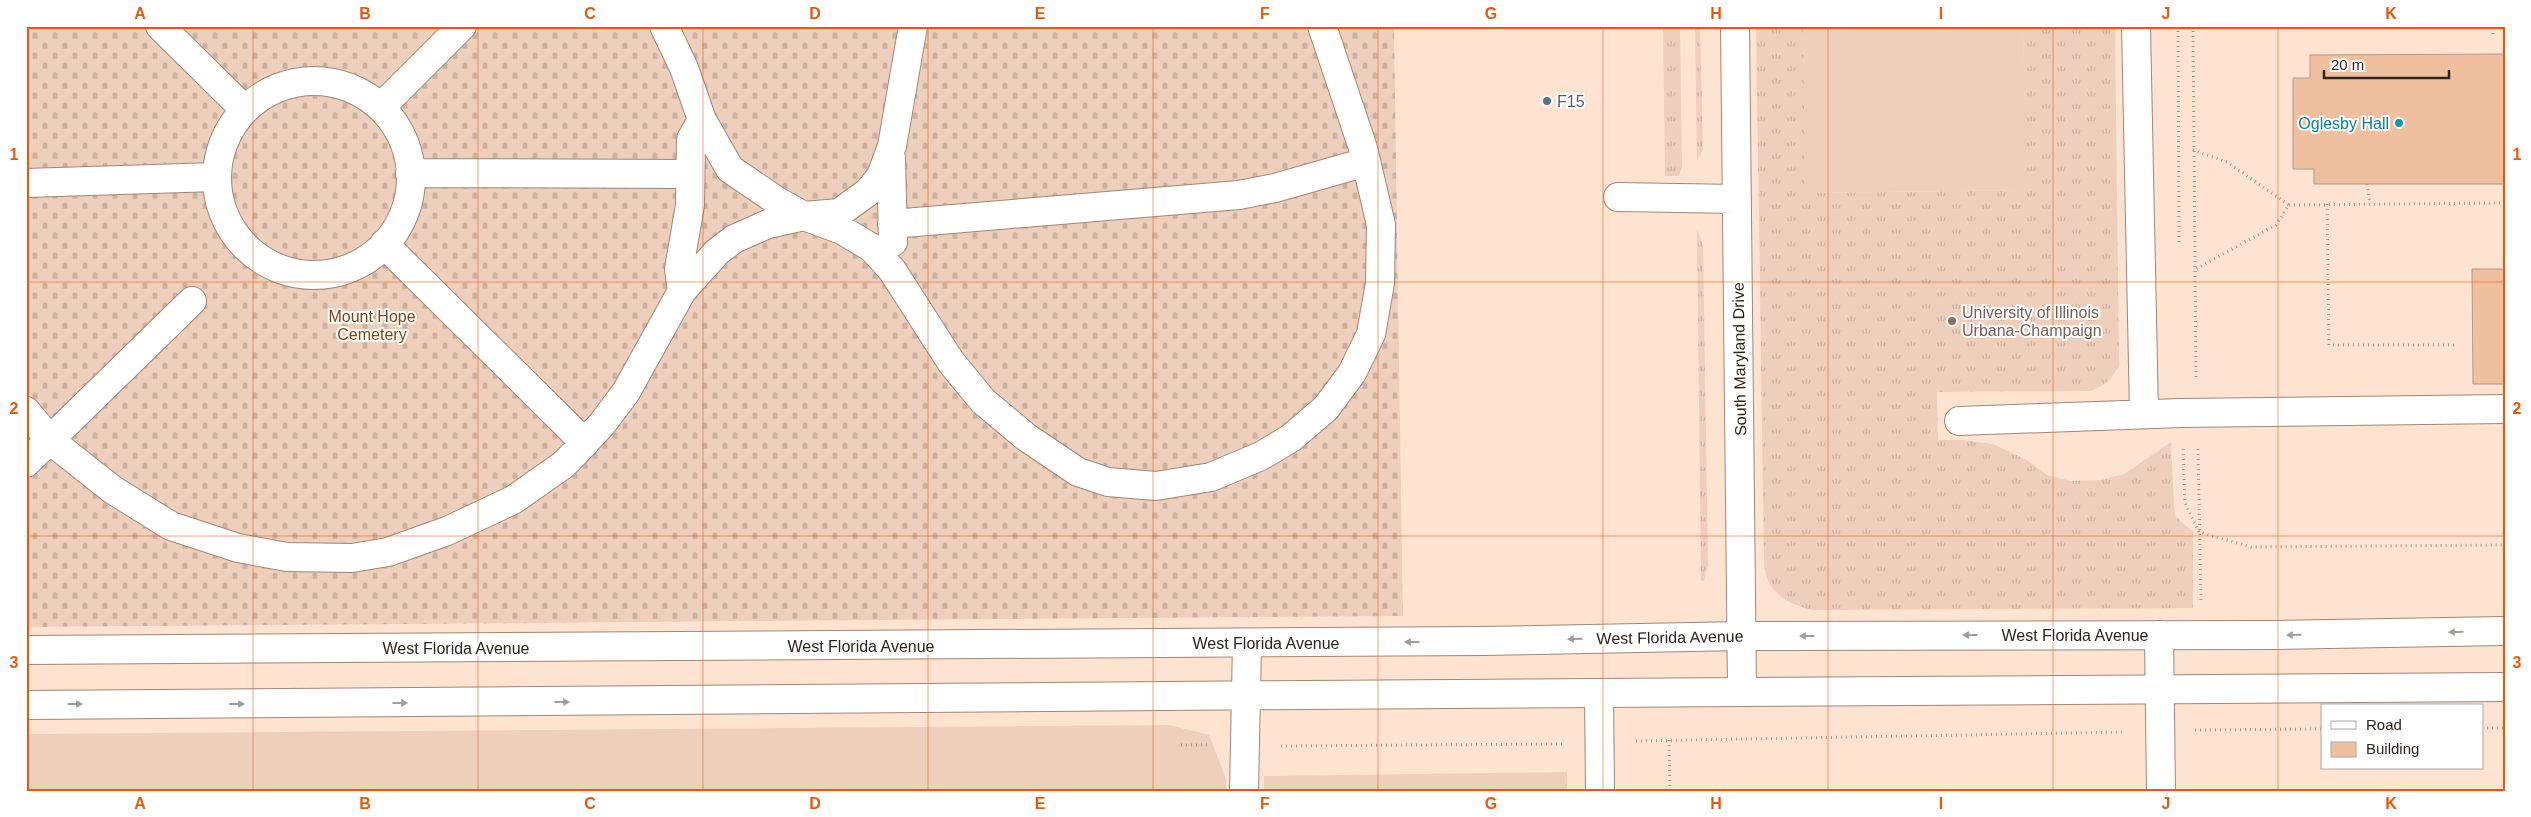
<svg xmlns="http://www.w3.org/2000/svg" width="2531" height="817" viewBox="0 0 2531 817" font-family="Helvetica,sans-serif">
	<style>
		.built { fill: #ffe3d1; fill-rule: evenodd }
		.grass { fill: url(#grass-tufts) }
		.cemetery { fill: url(#cemetery-stones) }
		.garden { fill: #edcfbb }
		.building { fill: #efc0a0; stroke: #b39988 }
		.lines { fill: none; stroke-linecap: round; stroke-linejoin: round }
		.minor-casing { stroke: #a08675; stroke-width: 30 }
		.major-casing { stroke: #a08675; stroke-width: 30 }
		.path { stroke: #a29790; stroke-width: 3; stroke-dasharray: 1 4; stroke-linecap: butt }
		.minor { stroke: #fff; stroke-width: 28 }
		.major { stroke: #fff; stroke-width: 28 }
		.oneway { fill: #a09c99 }
		.grid { fill: none; stroke: #e8590c; stroke-width: 1; stroke-opacity: 0.55 }
		.service-dot { fill: #5c6f8a; stroke: #fff; stroke-width: 2 }
		.culture-dot { fill: #0f9aa8; stroke: #fff; stroke-width: 2 }
		.education-dot { fill: #8d6e63; stroke: #fff; stroke-width: 2 }
		.labels { text-anchor: middle; stroke-width: 4; stroke-linejoin: round; paint-order: stroke }
		.service-label { font-size: 16px; fill: #4e5e75; stroke: #fff; text-anchor: start }
		.culture-label { font-size: 16px; fill: #0d838f; stroke: #fff; text-anchor: end }
		.education-label { font-size: 16px; fill: #785e54; stroke: #fff; text-anchor: start }
		.park-label { font-size: 16px; fill: #7e4414; stroke: #fff }
		.street-label { font-size: 16px; fill: #2d231c; stroke: #fff }
		.neatline { fill: none; stroke: #e8590c; stroke-width: 2 }
		.grid-label { font-size: 16px; text-anchor: middle; font-weight: bold; fill: #e8590c }
	</style>
	<defs>
		<pattern id="grass-tufts" width="24" height="20" patternUnits="userSpaceOnUse" patternTransform="scale(1.25)"><rect width="24" height="20" fill="#edcfbb"/><path d="M3 7l-1-3M5 7V3M7 7l1-3M15 17l-1-3M17 17v-4M19 17l1-3" fill="none" stroke="#ccb1a0"/></pattern>
		<pattern id="cemetery-stones" width="16" height="16" patternUnits="userSpaceOnUse" patternTransform="scale(1.25)"><rect width="16" height="16" fill="#edcfbb"/><path d="M2 7V4a2 2 0 0 1 4 0v3zM10 15v-3a2 2 0 0 1 4 0v3z" fill="#ccb1a0"/></pattern>
	</defs>
	<rect width="100%" height="100%" fill="#fef2eb"/>
	<path class="built" d="M1394,26H2505V791H26V627L1403,616ZM2322,706H2482V768H2322Z"/>
	<path class="grass" d="M1663,26H1680L1682,166L1679,176H1665Z
		M1695,26H1700L1703,150L1697,161Z
		M1756,26H1803L1806,193L2026,190L2023,26H2115L2119,365C2112,380 2106,385 2090,391L1937,392L1938,440H1962L1993,444L2027,460L2047,475L2071,481L2101,480L2124,474L2171,442L2174,505L2176,517L2193,532V608L1813,610C1785,603 1765,592 1764,561Z
		M1697,229L1703,245L1708,565L1704,581L1701,580Z"/>
	<path class="cemetery" d="M26,26H1394L1403,616L26,627Z"/>
	<path class="garden" d="M1803,26H2023L2027,190L1805,193Z
		M1169,725L1209,735L1226,779L1227,791H26V734Z
		M1567,772V791H1264V776Z"/>
	<path class="building" d="M2505,54V184H2314V169H2293V78H2310V55Z
		M2472,269H2505V384H2473Z"/>
	<g class="lines">
		<defs>
			<path id="minor" d="M160,26L245,110
				M664,26L684,68L702,120L730,169L777,201L804,216L842,230L872,248L892,270L951,362L983,401L1026,437L1078,472L1108,482L1156,486L1211,477L1261,456L1291,438L1326,408L1352,373L1371,334L1380,283L1381,225L1363,148L1322,26
				M1735,26L1742,691
				M2136,26L2144,414
				M217 178a97 97 0 1 1 194 0a97 97 0 1 1-194 0Z
				M381,107L462,26
				M891,158L893,242
				M410,173L690,174
				M26,183L216,177
				M1618,197L1737,199
				M892,224L1239,195L1275,188L1366,162
				M384,244L585,443
				M682,291L679,269L690,205L691,139L702,120
				M26,411L51,441L113,490L171,526L238,548L287,557L352,558L388,552L447,531L513,500L563,465L576,452L602,424L626,392L682,291L717,252L734,239L768,224L804,216L839,213L868,192L881,176L892,146L913,26
				M1959,421L2181,413L2505,409
				M26,463L192,301
				M2159,635L2161,791
				M1599,693L1600,791
				M1244,791L1247,643"/>
			<path id="major" d="M26,650L1482,641L1742,636L2278,635L2505,631
				M26,705C852,700 1679,690 2505,687"/>
		</defs>
		<use href="#minor" class="minor-casing"/>
		<use href="#major" class="major-casing"/>
		<path class="path" d="M2178,26L2179,243
			M2193,26L2196,378
			M2493,34V26
			M2193,150L2227,162L2289,205L2276,225L2194,270
			M2367,184L2370,204
			M2327,204L2329,345H2454
			M2289,205L2505,203
			M2183,449L2185,503L2199,532L2251,547L2505,545
			M2198,449L2201,601
			M2482,728H2505
			M2195,730L2322,729
			M1669,740L1670,791
			M1636,741L2124,732
			M1181,745H1209
			M1281,746L1564,744"/>
		<use href="#minor" class="minor"/>
		<use href="#major" class="major"/>
	</g>
	<defs><path id="oneway-solid" d="M-6-.8H1V-3.2L6.5 0L1 3.2V.8H-6Z" transform="scale(1.25)"/></defs>
	<g class="oneway">
		<use href="#oneway-solid" transform="translate(2456 632) rotate(179)"/>
		<use href="#oneway-solid" transform="translate(1970 635) rotate(180)"/>
		<use href="#oneway-solid" transform="translate(2294 635) rotate(179)"/>
		<use href="#oneway-solid" transform="translate(1807 636) rotate(180)"/>
		<use href="#oneway-solid" transform="translate(1575 639) rotate(179)"/>
		<use href="#oneway-solid" transform="translate(1412 642) rotate(180)"/>
		<use href="#oneway-solid" transform="translate(562 702)"/>
		<use href="#oneway-solid" transform="translate(400 703)"/>
		<use href="#oneway-solid" transform="translate(75 704)"/>
		<use href="#oneway-solid" transform="translate(237 704)"/>
	</g>
	<path class="grid" d="M253,26V791M478,26V791M703,26V791M928,26V791M1153,26V791M1378,26V791M1603,26V791M1828,26V791M2053,26V791M2278,26V791M26,282H2505M26,536H2505"/>
	<circle class="service-dot" cx="1547" cy="101" r="5"/>
	<circle class="culture-dot" cx="2399" cy="123" r="5"/>
	<circle class="education-dot" cx="1952" cy="321" r="5"/>
	<g class="labels">
		<g class="service-label">
			<text x="1557" y="107">F15</text>
		</g>
		<g class="culture-label">
			<text x="2389" y="129">Oglesby Hall</text>
		</g>
		<g class="education-label">
			<text x="1962" y="318">University of Illinois<tspan x="1962" dy="18">Urbana-Champaign</tspan></text>
		</g>
		<g class="park-label">
			<text x="372" y="322">Mount Hope<tspan x="372" dy="18">Cemetery</tspan></text>
		</g>
		<g class="street-label">
			<text transform="translate(1739 359) rotate(-91)" y="6">South Maryland Drive</text>
			<text x="2075" y="641">West Florida Avenue</text>
			<text transform="translate(1670 637) rotate(-1)" y="6">West Florida Avenue</text>
			<text x="1266" y="649">West Florida Avenue</text>
			<text x="861" y="652">West Florida Avenue</text>
			<text x="456" y="654">West Florida Avenue</text>
		</g>
	</g>
	<rect width="2531" height="817" fill="none" stroke="#ffffff" stroke-width="55"/>
	<rect x="2321" y="704" width="162" height="65" fill="#ffffff" stroke="#aba7a4"/>
	<rect x="2331" y="721" width="25" height="8" fill="#ffffff" stroke="#aba7a4"/>
	<text x="2366" y="730" font-size="15" fill="#2d231c">Road</text>
	<rect x="2331" y="742" width="25" height="15" fill="#efc0a0" stroke="#aba7a4"/>
	<text x="2366" y="754" font-size="15" fill="#2d231c">Building</text>
	<path d="M2324 70v8h125v-8" fill="none" stroke="#2d231c" stroke-width="2.5"/>
	<text x="2331" y="70" font-size="15" fill="#2d231c" stroke="#ffffff" stroke-width="4" paint-order="stroke">20 m</text>
	<rect x="28" y="28" width="2476" height="762" class="neatline"/>
	<g class="grid-label">
		<text x="140" y="19">A</text>
		<text x="365" y="19">B</text>
		<text x="590" y="19">C</text>
		<text x="815" y="19">D</text>
		<text x="1040" y="19">E</text>
		<text x="1265" y="19">F</text>
		<text x="1491" y="19">G</text>
		<text x="1716" y="19">H</text>
		<text x="1941" y="19">I</text>
		<text x="2166" y="19">J</text>
		<text x="2391" y="19">K</text>
		<text x="14" y="160">1</text>
		<text x="2517" y="160">1</text>
		<text x="14" y="414">2</text>
		<text x="2517" y="414">2</text>
		<text x="14" y="668">3</text>
		<text x="2517" y="668">3</text>
		<text x="140" y="809">A</text>
		<text x="365" y="809">B</text>
		<text x="590" y="809">C</text>
		<text x="815" y="809">D</text>
		<text x="1040" y="809">E</text>
		<text x="1265" y="809">F</text>
		<text x="1491" y="809">G</text>
		<text x="1716" y="809">H</text>
		<text x="1941" y="809">I</text>
		<text x="2166" y="809">J</text>
		<text x="2391" y="809">K</text>
	</g>
</svg>
